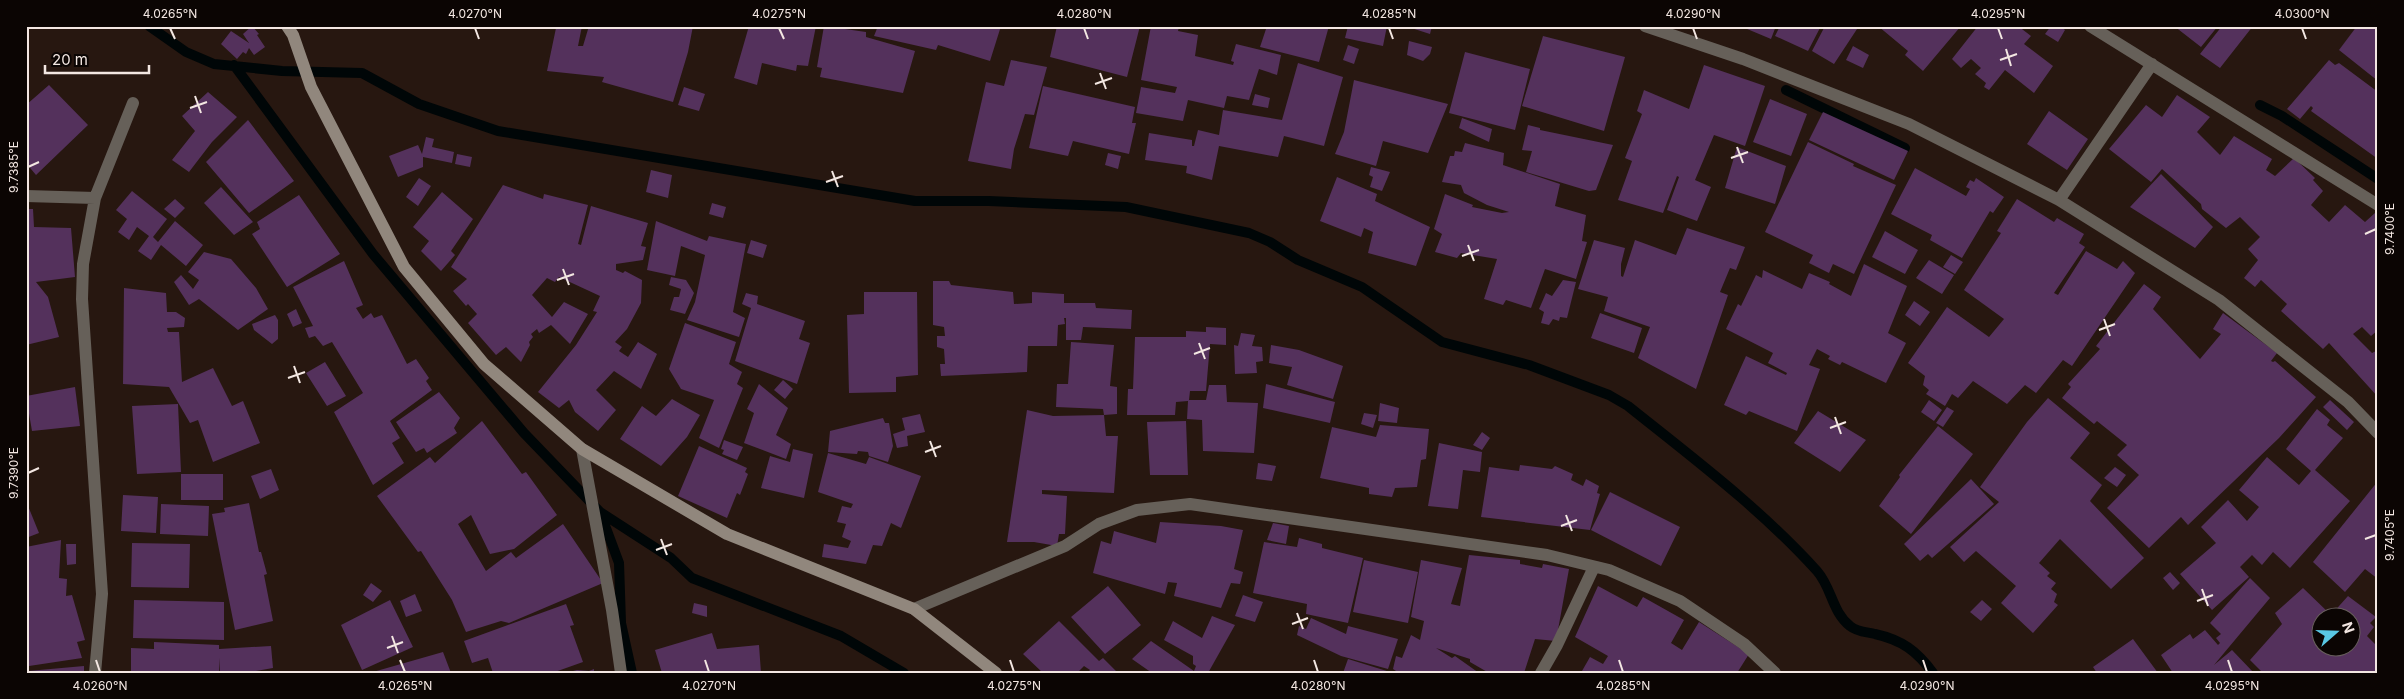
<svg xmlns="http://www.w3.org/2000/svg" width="2404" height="699" viewBox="0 0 2404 699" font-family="Inter,sans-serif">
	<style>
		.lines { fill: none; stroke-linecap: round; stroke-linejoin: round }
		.stream { stroke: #000607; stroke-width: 10 }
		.building { fill: #54315c; fill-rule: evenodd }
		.minor { stroke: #666059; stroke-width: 12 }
		.secondary { stroke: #91877d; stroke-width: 12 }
		.ticks { fill: none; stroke: #f3e7e2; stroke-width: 2 }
		.neatline { fill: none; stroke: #f3e7e2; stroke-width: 2 }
		.ticks-label { font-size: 12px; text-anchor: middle; fill: #f3e7e2 }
	</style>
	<rect width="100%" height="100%" fill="#271710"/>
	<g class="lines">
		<path class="stream" d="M149,26L186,52L214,64L282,71L362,73L419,104L498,131L915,201H989L1126,207L1249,233L1270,242L1298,260L1362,287L1442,342L1529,365L1609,395L1628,406C1693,458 1761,509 1817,571C1832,588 1832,612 1850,626C1857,632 1867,632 1875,634C1902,640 1917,651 1933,673
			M234,65L373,254L524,433L600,512L671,558L692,578L841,636L904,673
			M1786,90L1905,148
			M2260,105L2282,116L2378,179
			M600,512L619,563L621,623L632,673"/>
	</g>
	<path class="building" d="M252,26L259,34L257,35L265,47L254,55L249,48L246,54L243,52L237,59L221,44L231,31L249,43L243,34Z
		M552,26H582L578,46H583L589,26H693L688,52L673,102L602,82L604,77L547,71L556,28Z
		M749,26H816L808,66L797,65L796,71L762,63L757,85L734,78Z
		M824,26L866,32V37L915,51L903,93L820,77L822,68L817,67Z
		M878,26H1001L990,61L938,45L936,50L874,36Z
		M1057,26H1140L1127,77L1050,57Z
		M1151,26L1179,27L1178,31L1198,35L1195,56L1233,65L1234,62L1231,61L1236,44L1281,55L1277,75L1259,69L1249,100L1227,96L1224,108L1188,100L1183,121L1136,113L1141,87L1175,93L1177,87L1141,80Z
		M1267,26H1329L1319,62L1260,47Z
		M1348,26H1387L1383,46L1345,38Z
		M1405,26H1432L1430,34Z
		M1740,26H1776L1771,39Z
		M1780,26H1821L1808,51L1775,36Z
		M1825,26H1859L1834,64L1812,51Z
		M1878,26H1961L1923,71L1905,55L1908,51Z
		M1978,26H2018L2031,36L2024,44L2053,66L2034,93L2005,70L1989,90L1984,87L1986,83L1975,74L1981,68L1971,59L1961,68L1952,59Z
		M2051,26H2060L2065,30L2058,42L2045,34Z
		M2174,26H2218L2201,47Z
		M2222,26H2253L2220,68L2200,54Z
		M2357,26H2378V81L2339,50Z
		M1543,36L1625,57L1604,131L1522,106Z
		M1409,41L1432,47L1430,54L1423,61L1407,55Z
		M1348,45L1359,49L1354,64L1343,60Z
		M1853,46L1869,55L1863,68L1846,60Z
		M1465,52L1530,69L1515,130L1449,113Z
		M1011,60L1047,67L1034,115L1025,114L1014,149L1011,169L968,161L986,82L1004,86Z
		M2329,60L2335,65L2339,63L2378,92V159L2311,111L2313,108L2311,106L2300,119L2287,109Z
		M1298,63L1343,77L1324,146L1284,136L1278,157L1219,146L1212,180L1186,173L1187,166L1145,160L1149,133L1192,140V146H1194L1198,130L1219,135L1223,110L1282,120Z
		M1704,65L1765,86L1745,146L1714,135L1695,180L1711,187L1697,221L1667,210L1679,177L1677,176L1663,213L1618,200L1632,161L1625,158L1642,114L1637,111L1644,90L1689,109Z
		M1354,80L1448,104L1428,153L1383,141L1376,166L1335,154L1344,132Z
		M49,85L88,125L36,175L26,163V105Z
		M1043,86L1135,107L1132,123H1136L1129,154L1073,141L1068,156L1029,148Z
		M684,87L705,94L699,111L678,105Z
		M208,92L237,117L212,142L189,172L172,160L195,131L182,116Z
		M1255,94L1270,98L1268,108L1252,105Z
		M2177,95L2210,117L2197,132L2220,155L2234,136L2272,159L2266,170L2275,176L2294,158L2315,178L2313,180L2323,191L2311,205L2329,222L2345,205L2365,222L2375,213L2378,215V330L2371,336L2362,327L2353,334L2372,353L2378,350V397L2329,343L2323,349L2281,311L2287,304L2261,280L2255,287L2244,278L2258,260L2248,249L2260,237L2240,217L2226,228L2202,209L2201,204L2162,169L2151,182L2109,149L2146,105L2162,117Z
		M1770,99L1807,114L1791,156L1753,142Z
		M2049,111L2088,139L2067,170L2027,144Z
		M1823,112L1908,151L1894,180L1809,140Z
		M1462,118L1492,129L1489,142L1459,128Z
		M248,120L294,181L249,213L206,162Z
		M1528,125L1540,128V130L1613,145L1596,190L1589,191L1526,172L1532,151L1522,150Z
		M426,137L434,139L432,147L454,152L452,163L423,157V167L398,177L389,156L418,145L422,154Z
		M1808,142L1854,164L1853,166L1896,185L1854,274L1833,264L1829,273L1809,263L1813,255L1765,232Z
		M1465,143L1504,153L1503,165L1560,184L1555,206L1586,215L1582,241L1587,242L1576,279L1545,269L1531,308L1506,300L1503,305L1484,299L1497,259L1461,253L1457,258L1435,252L1442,234L1434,229L1445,194L1473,205L1472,207L1502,213L1509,212L1487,205L1464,193L1461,185L1442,182L1450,156H1454L1455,151L1462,152Z
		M1737,147L1786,166L1775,204L1725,188Z
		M1108,153L1121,156L1118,169L1105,165Z
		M457,154L472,157L470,167L455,164Z
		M1371,167L1390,172L1382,191L1370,187L1373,177L1369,175Z
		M1915,168L1966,196L1970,189L1966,187L1970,180L1974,182L1976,178L2004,197L1993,213L1990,211L1962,258L1930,240L1932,235L1891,214Z
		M651,170L672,175L668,198L646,192Z
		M2161,174L2213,227L2195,248L2130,207Z
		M1337,177L1377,194L1375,201L1430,227L1416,266L1368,253L1373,232L1364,228L1361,237L1320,221Z
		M419,178L431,186L418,206L406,197Z
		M503,185L543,199L544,194L588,205L578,244L581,245L591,206L648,223L641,246L646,247L643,260L616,264V270L623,273L625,271L642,280L641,303L627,329L615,342L622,347L619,351L628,357L638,342L657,354L641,389L614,371L596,390L616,410L598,431L575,412L569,400L559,408L538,392L576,345L597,312L593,311L600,296L559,277L555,282L547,278L532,295L552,317L564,302L588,314L570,344L551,325L539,333L537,329L531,334L533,337L529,342L530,345L521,362L506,347L496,355L468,323L477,314L468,304L466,306L453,291L467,279L451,267Z
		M221,187L253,222L234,235L204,203Z
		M132,191L167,219L153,237L158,242L175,221L203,245L186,266L161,245L151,260L138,251L149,236L137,227L129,240L118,232L127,219L116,210Z
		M442,192L473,219L451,251L455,255L441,271L421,251L429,241L413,227Z
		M299,195L340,254L287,287L252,234L260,229L257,222Z
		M175,199L185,208L175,218L164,209Z
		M2017,199L2054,222L2057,218L2084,234L2079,243L2085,247L2054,293L2058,295L2086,251L2117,269L2123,261L2135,273L2072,366L2063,360L2036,393L2025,385L2007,404L1973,381L1958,398L1952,394L1945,406L1926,394L1929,390L1923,385L1925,376L1908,363L1947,307L1989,337L2004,319L1964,290L2001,233L1997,231Z
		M712,203L726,207L723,218L709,214Z
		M26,209H33L34,227L71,228L75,277L36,282L48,297L59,337L26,345Z
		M656,221L707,241L709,236L746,244L733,312L745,318L739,337L687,320L695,302L705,255L681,246L675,276L647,270Z
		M1687,228L1745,247L1736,270L1730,268L1720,292L1728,295L1696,389L1638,358L1650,327L1604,311L1608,297L1578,289L1594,240L1625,248L1621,264V276L1623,277L1635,240L1676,255Z
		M1885,231L1918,250L1905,274L1872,257Z
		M751,240L767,245L763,258L747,253Z
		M204,252L231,259L256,288L268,309L238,330L199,299L189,305L174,282L181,275L193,289L199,280L188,272Z
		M1951,255L1963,262L1955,274L1943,267Z
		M1929,260L1954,275L1942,294L1916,278Z
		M344,261L363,305L356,308L363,319L371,313L374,318L382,315L407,364L416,359L429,378L426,381L432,390L390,421L400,438L392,443L404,463L373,485L334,412L363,393L332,342L323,346L315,336L309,338L305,328L313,326L293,287Z
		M1864,264L1907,286L1888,333L1906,343L1886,383L1842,362L1840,365L1828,359L1830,356L1817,349L1809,365L1820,369L1797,431L1749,411L1746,415L1724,405L1746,356L1786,375L1787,373L1768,363L1773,353L1726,329L1738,304L1741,306L1756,275L1762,278L1763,270L1802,289L1809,273L1830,282L1829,284L1851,296Z
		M671,277L686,280L694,293L685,314L670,310L674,297H679L681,289L669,285Z
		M1563,280L1576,282L1567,318L1560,317L1559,321L1553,319L1549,325L1541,323L1544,312L1539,309L1546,293L1552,296Z
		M933,281H949L951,285L1013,292L1014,304L1032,303V292L1064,294V303H1095L1096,308L1132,310L1131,329L1083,327L1081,340H1066V318H1064L1065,324L1058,325L1057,346H1028L1027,372L941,376L940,364H945L944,349L937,347V336H945L944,327L933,325Z
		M2144,284L2161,297L2153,309L2200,359L2221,334L2213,329L2223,313L2277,353L2271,361L2273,362L2275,361L2316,397L2279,438L2188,525L2181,517L2149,548L2107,508L2139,475L2117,455L2127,445L2097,421L2094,424L2062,398L2071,387L2068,384L2100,349L2096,346Z
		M124,288L166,293L167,312H176L185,318L184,327L167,328L168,332H179L182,382L213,368L232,406L243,401L260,443L213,462L198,420L190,423L169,387L123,384Z
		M864,292H917L918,375L896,377V392L849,393L847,315L864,314Z
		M746,293L758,296L757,304L805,321L799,339L810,343L797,384L735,361L751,308L742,304Z
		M1914,301L1930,312L1920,326L1905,315Z
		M296,309L302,323L293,327L287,314Z
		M1600,313L1642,328L1634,353L1591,338Z
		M275,315L278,320V339L272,344L254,330L252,324Z
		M685,323L736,342L729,364L742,372L737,384L743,388L719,448L699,438L714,400L681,389L669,369Z
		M1206,327L1226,328V345L1210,344L1206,391H1190L1189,400H1206L1209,385H1226L1227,402L1258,403L1254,453L1203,451L1202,420L1187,419L1188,401L1176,402L1175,415H1127L1128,389H1133L1135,337H1186V331L1206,332Z
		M1241,333L1255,335L1252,346L1262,347L1263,361L1256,362L1257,373L1235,374L1234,345L1238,346Z
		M1071,342L1114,345L1110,386L1117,387V414L1104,415L1103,409L1056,407L1057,384H1068Z
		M1271,345L1299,350L1343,366L1333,399L1287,385L1292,367L1269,363Z
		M325,362L346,396L327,406L306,373Z
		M783,380L793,389L785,399L774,390Z
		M759,384L788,408L776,435L791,444L786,459L744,443L754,413L747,409Z
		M1266,384L1335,402L1330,423L1263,408Z
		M75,387L80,426L32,431L26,396Z
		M439,392L460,418L454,428L457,433L427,453L424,448L416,452L396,422Z
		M2048,398L2090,433L2070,458L2102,485L2090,501L2144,558L2111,589L2060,539L2039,563L2050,573L2047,576L2056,583L2051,589L2057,594L2054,602L2058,605L2033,633L2001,603L2016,586L1976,551L1964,562L1950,547L1999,502L1980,487L2027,422Z
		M672,399L700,415L687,437L661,466L620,439L642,406L656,416Z
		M1929,400L1942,410L1934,421L1921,412Z
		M2330,400L2354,422L2347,430L2323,407Z
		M1380,403L1399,408L1397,423L1378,421Z
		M178,404L181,472L137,474L132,406Z
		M1947,407L1954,411L1943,427L1936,423Z
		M2317,409L2330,420L2327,425L2343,438L2315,470L2350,501L2290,568L2273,552L2262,565L2252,555L2240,567L2249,577L2212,610L2180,574L2216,543L2201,527L2228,500L2247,521L2259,507L2239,490L2267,457L2299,485L2311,471L2286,449Z
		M1027,410L1053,416L1104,415L1106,436H1118L1114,493L1042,490V494L1067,496L1065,534H1059L1057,546L1034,542H1007Z
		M1818,411L1866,440L1840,472L1794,443Z
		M1364,413L1377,415L1373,428L1361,424Z
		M920,414L925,432L907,436L908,446L897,448L893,434L905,430L902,418Z
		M883,418L885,423H889L893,446L888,462L869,456L868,452L858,451L857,454L828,452L830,431Z
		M482,421L522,474L526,472L557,515L514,549L490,554L471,515L458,524L486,571L511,552L516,558L563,524L603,583L509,623L501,621L466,632L452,600L421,551L418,552L377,496L430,457L435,463Z
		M1186,421L1188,475H1150L1147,422Z
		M1380,425L1429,429L1426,459L1421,460L1417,487L1395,488L1392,497L1369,494V488L1320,478L1332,427L1376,437Z
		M1938,426L1973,454L1911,534L1879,506L1900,477L1899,475Z
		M1482,432L1490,438L1482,450L1473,445Z
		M724,440L743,447L737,460L722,454L724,450L721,449Z
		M1439,443L1482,452L1480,472L1463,470L1458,509L1428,506Z
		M699,446L747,468L745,472L748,474L740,495L737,493L727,518L678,496Z
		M793,449L813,454L804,498L761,488L770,456L790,462Z
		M828,453L866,464L869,457L921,476L901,528L891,523L882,546L873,545L866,564L822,557L824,544L848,548L851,541L842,537L846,524L837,522L842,506L851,508L853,504L818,492Z
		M1258,463L1276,466L1272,481L1256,479Z
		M1520,465L1552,469L1555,466L1573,474L1571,480L1583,486L1586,479L1599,486L1597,493L1600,494L1590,530L1481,517L1489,467L1519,471Z
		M2115,467L2126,475L2117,487L2104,478Z
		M271,469L279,490L260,499L251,476Z
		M181,474H223V500H181Z
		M1971,479L1994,504L1932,558L1928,554L1920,561L1904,544Z
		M2378,481V579L2365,569L2345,592L2313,562Z
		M1610,492L1680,527L1661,566L1591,530Z
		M123,495L158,497L156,533L121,531Z
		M26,501L39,533L26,538Z
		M249,503L259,552H261L267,574L264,575L273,621L235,630L212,514L225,512L224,508Z
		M161,504L209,506L208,536L160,534Z
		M1160,522L1221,526L1243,530L1234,569L1243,572L1240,584L1231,583L1221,608L1174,596L1177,583L1168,582L1165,594L1093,573L1101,541L1111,544L1114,531L1156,543Z
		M1273,523L1289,526L1286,544L1267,540Z
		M1299,538L1322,544V548L1363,558L1348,623L1306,614L1307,604L1253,593L1264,542L1297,547Z
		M61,540L59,578L67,579L66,596L72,595L85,640L77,642L82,658L29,666L26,649V547Z
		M132,543L190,544L189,588L131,587Z
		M66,544H76V564L67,565Z
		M1469,555L1520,560V564L1542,568L1543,564L1569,569L1556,641L1535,639L1524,673H1489L1470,662V659L1436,648L1452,658L1455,656L1479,673H1399L1393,669L1396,656L1402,658L1411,635L1420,640L1424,621L1411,617L1421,560L1462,568L1451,604L1460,606Z
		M1364,560L1418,572L1408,623L1353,612Z
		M2170,572L2180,583L2173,590L2163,578Z
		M2250,578L2270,598L2214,665L2232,650L2254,673H2173L2161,655L2190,634L2193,639L2205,630L2218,645L2220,643L2216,638L2221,634L2210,623Z
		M371,583L382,591L373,602L363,595Z
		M1108,586L1141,625L1105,654L1071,617Z
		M1598,586L1637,607L1643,597L1684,620L1671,643L1682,650L1699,622L1749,654L1737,673H1585L1582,671L1590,657L1603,664L1608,656L1575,637Z
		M2303,588L2331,615L2348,596L2376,617L2370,623L2374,627L2367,636L2378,647V673H2263L2250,660L2282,624L2275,613ZM2322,616H2352V646H2322Z
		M415,594L422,611L406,617L400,601Z
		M1243,595L1263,602L1255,622L1235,616Z
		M134,600L224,602V640L133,638Z
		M390,600L413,647L362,670L341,625Z
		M1982,600L1992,609L1981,621L1970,612Z
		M694,603L707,606V617L692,613Z
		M566,604L574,625L570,626L583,662L552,673H493L488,658L472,663L464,641Z
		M1212,616L1235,625L1208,673H1152L1132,659L1151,641L1194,671L1196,666L1193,664V656L1164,640L1173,621L1202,638Z
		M1311,618L1346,634L1348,626L1398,639L1388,669L1341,656L1297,635L1299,626L1306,629Z
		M1059,621L1099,661L1103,658L1118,673H1087L1090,670L1084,666L1077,673H1043L1023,654Z
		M712,633L717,649L759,645L761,673H662L655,650Z
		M2133,639L2158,673H2097L2093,667Z
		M154,642L219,645V649L271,646L273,668L256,671L257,673H220L219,658V673H131V648L154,649Z
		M443,652L451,673H373V672Z
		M1348,659L1390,672V673H1343Z
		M84,666V673H28V671Z
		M594,669V673L569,672L577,670L589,671Z"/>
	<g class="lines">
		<path class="minor" d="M1645,26L1743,59L1909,124L2059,200L2219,300L2348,402L2378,433
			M2090,26L2378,205
			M26,196L95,198
			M2059,200L2152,64
			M582,449L612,610L621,673
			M914,609L1065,546L1099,524L1137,510L1190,504L1547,555L1609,570L1680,601L1744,644L1775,673
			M95,673L102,594L82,299L83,264L95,198L133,103
			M1541,673L1557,645L1594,567"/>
		<path class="secondary" d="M287,26L293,35L311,87L404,267L484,364L582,449L727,534L914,609L996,673"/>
	</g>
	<path class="ticks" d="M170,28L175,39M475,28L479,39M779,28L784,39M1084,28L1088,39M1389,28L1393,39M1693,28L1697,39M1998,28L2002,39M2302,28L2306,39M2006,49L2011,66M2000,60L2017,54M1100,73L1106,89M1095,84L1112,78M195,96L201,113M190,108L207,102M1737,147L1743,163M1731,158L1748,152M28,167L39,162M832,171L838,187M826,182L843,176M2365,234L2376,229M1468,245L1474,261M1462,256L1479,250M563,269L569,285M557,280L574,274M2104,319L2110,336M2099,330L2115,324M1199,343L1205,359M1194,354L1210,348M294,366L300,383M288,378L305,372M1835,417L1841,434M1830,428L1846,422M930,441L936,457M925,452L941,446M28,473L39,468M1566,515L1572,531M1561,526L1577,520M661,539L667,555M2365,539L2376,535M656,550L672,544M2202,589L2208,606M2197,601L2213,595M1297,613L1303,629M1292,624L1308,618M392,636L398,653M387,648L403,642M96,660L100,672M400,660L405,672M705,660L709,672M1010,660L1014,672M1314,660L1318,672M1619,660L1623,672M1923,660L1927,672M2228,660L2232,672"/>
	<rect width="2404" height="699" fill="none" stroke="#0b0503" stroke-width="55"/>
	<g transform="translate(2336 632) rotate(70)"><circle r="24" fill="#0b0503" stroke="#685f5c"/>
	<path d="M0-4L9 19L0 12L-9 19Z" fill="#59c8e4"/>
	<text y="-8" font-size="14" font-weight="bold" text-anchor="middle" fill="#f3e7e2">N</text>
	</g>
	<path d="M45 65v8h104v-8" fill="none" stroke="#f3e7e2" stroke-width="2.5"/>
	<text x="52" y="65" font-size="15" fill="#f3e7e2" stroke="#0b0503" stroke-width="4" paint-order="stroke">20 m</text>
	<rect x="28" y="28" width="2348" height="644" class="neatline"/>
	<g class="ticks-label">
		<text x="170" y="18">4.0265°N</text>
		<text x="475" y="18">4.0270°N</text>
		<text x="779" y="18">4.0275°N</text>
		<text x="1084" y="18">4.0280°N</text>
		<text x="1389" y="18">4.0285°N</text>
		<text x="1693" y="18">4.0290°N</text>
		<text x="1998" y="18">4.0295°N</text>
		<text x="2302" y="18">4.0300°N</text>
		<text transform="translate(14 167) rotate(-90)" y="4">9.7385°E</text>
		<text transform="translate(2390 229) rotate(-90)" y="4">9.7400°E</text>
		<text transform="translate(14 473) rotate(-90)" y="4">9.7390°E</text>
		<text transform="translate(2390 535) rotate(-90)" y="4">9.7405°E</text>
		<text x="100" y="690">4.0260°N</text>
		<text x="405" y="690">4.0265°N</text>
		<text x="709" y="690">4.0270°N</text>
		<text x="1014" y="690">4.0275°N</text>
		<text x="1318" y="690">4.0280°N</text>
		<text x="1623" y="690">4.0285°N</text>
		<text x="1927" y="690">4.0290°N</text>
		<text x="2232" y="690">4.0295°N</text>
	</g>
</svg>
